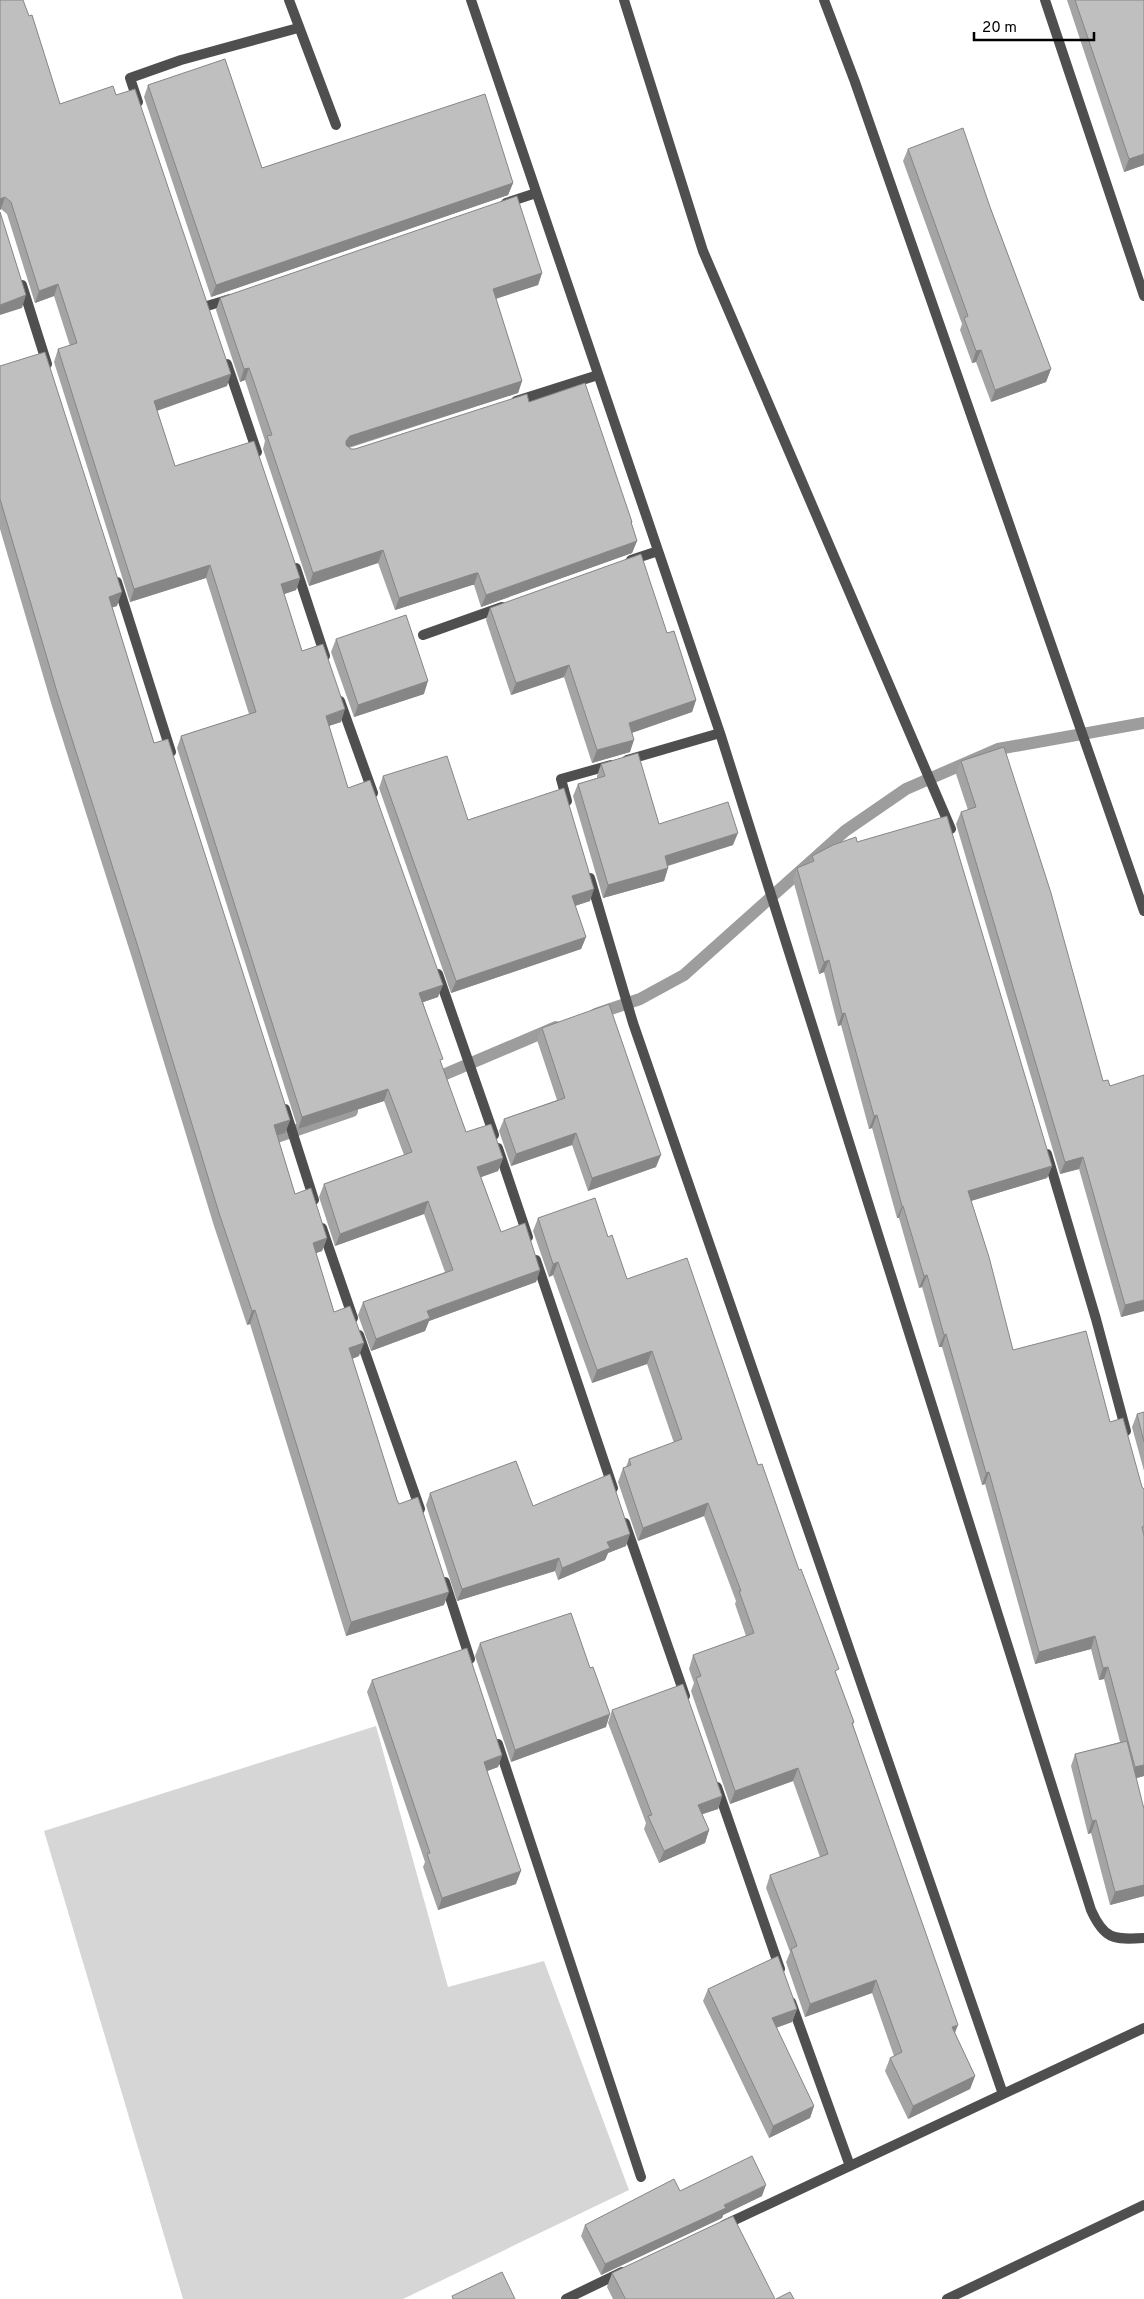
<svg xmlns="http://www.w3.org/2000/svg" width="1144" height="2299" viewBox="0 0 1144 2299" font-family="Overpass,sans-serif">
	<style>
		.green { fill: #d6d6d6 }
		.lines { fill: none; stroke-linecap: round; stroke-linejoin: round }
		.stream { stroke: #9d9d9d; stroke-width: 12 }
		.street { stroke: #4f4f4f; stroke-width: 10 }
		.wall { fill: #a4a4a4 }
		.shaded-wall { fill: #868686 }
		.building { fill: #bfbfbf; stroke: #868686 }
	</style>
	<rect width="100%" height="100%" fill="#fff"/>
	<path class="green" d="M376,1726L448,1987L544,1961L629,2190L403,2299H183L44,1831Z"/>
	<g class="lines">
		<path class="stream" d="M596,1014L640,999L684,975L845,831L906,789L998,749L1144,723
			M429,1081L556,1027
			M262,1142L352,1111"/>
		<path class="street" d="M289,0L336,125
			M471,0L720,733L1091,1910C1104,1939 1113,1940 1144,1938
			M624,0L703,251L951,829
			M824,0L855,82L1144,911
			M1045,0L1144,296
			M138,102L130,78L181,60L298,28
			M506,203L536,193
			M22,285L47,364
			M207,306L230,299
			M227,364L257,452
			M516,401L598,375
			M631,560L658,551
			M296,568L325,656
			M117,582L171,752
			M423,635L502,607
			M340,701L373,793
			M627,760L720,733
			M567,801L561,779L611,765
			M590,878L633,1023L1003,2094
			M438,974L494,1135
			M285,1109L314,1200
			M498,1148L528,1237
			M1047,1154L1096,1319L1126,1431
			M322,1228L353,1318
			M536,1260L613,1488
			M359,1335L420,1509
			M625,1523L685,1696
			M445,1582L470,1659
			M498,1744L641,2177
			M717,1787L780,1969
			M791,2002L850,2166
			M724,2225L1144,2028
			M566,2299L622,2272
			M947,2299L1144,2205"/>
	</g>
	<path class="wall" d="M0,0L60,104L116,95L227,386L157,411L175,466L300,578L296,590L284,594L302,651L341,722L329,726L348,788L438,997L423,1002L441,1064L466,1132L503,1158L498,1171L481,1177L501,1232L540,1270L536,1282L429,1321L425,1331L371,1351L358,1315L363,1302L445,1272L424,1214L335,1246L319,1197L324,1184L404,1155L384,1101L298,1129L177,748L181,736L249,714L206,578L130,602L54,362L58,349L70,346L54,296L35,303L7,214L1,209L0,210Z
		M1067,0H1144V165L1124,172Z
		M148,85L262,168L513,183L508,195L211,297L144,97Z
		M908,149L990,207L1051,369L1046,382L991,402L976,362L972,363L960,330L962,324L903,161Z
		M542,273L538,285L496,299L522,381L518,393L349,448L351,449H355L529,402L632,522L631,525L637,541L632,553L481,607L474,585H472L395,610L378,563L309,586L263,449L265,441L245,380L240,382L216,310L220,298Z
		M0,366L117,606L112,607L154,743L290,1120L285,1133L277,1136L295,1194L327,1238L322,1251L316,1253L334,1312L359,1356L352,1359L397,1500L444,1605L346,1636L250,1324L247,1325L214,1226L133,961L52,706L0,529Z
		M490,608L667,633L696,700L692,712L632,733L630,752L592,763L564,677L511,695L486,620Z
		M336,639L424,694L354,717L331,652Z
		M961,761L1103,1081L1110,1086L1144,1311L1121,1317L1079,1169L1060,1174L956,824L961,812L968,810L956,774Z
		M601,764L659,824L733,845L668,866V868L664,881L603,898L573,796L578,784L597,778V776Z
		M383,776L468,820L590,901L575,906L586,937L581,949L451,993L379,788Z
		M857,842L1052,1166L1047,1178L971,1201L1013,1350L1110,1422L1142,1487L1144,1489V1776L1136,1778L1144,1809V1896L1110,1905L1091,1833L1088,1834L1071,1766L1075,1754L1120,1742L1104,1679L1099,1680L1091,1649L1035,1664L985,1484L982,1485L942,1347H939L922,1287L919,1288L899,1218H897L872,1128L869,1129L841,1025L838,1026L824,972L819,974L793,880L797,868L810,862L812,856Z
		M542,1028L656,1167L588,1191L572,1145L511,1166L499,1131L504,1119L557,1100L537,1040Z
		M538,1218L608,1237L627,1279L758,1465L854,1722L853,1725L955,2033L975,2076L970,2089L908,2119L885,2071L890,2058L894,2056L872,1993L805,2017L786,1962L790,1952L766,1888L770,1875L820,1857L793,1781L730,1804L691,1691L694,1683L689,1669L693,1655L746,1636L735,1604L736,1601L704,1516L638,1541L618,1482L623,1468L626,1467L629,1459L674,1443L647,1364L592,1383L553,1275L549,1277L533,1231Z
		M1144,1412V1471L1132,1427L1137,1414Z
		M430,1493L533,1506L626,1546L608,1553L605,1560L558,1580L555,1571L457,1601L426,1505Z
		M480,1643L606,1727L511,1762L475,1656Z
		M372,1680L502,1755L498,1767L487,1771L516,1884L438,1910L423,1867L425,1862L367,1692Z
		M612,1710L722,1796L718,1809L702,1814L709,1830L705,1843L659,1863L644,1829L646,1823L608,1723Z
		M708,1989L797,2009L792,2022L776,2028L814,2106L810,2118L769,2138L703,2001Z
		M680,2191L762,2196L723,2215L722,2218L601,2275L581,2236L585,2225Z
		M612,2273L775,2299H613L607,2287Z"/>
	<path class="shaded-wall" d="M1144,154V165L1124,172L1129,159Z
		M513,183L508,195L211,297L216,285Z
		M5,197L1,209L0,210V199Z
		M542,273L538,285L488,301L493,289Z
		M58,284L54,296L35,303L39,291Z
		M26,295L22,308L0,315V305Z
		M981,350L976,362L972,363L976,351Z
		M249,368L245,380L240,382L244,369Z
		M1051,369L1046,382L991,402L995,390Z
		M231,374L227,386L150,413L154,401Z
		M522,381L518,393L346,448V441L350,436Z
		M637,541L632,553L481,607L486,595Z
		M383,550L378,563L309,586L313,573Z
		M210,565L206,578L130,602L134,589Z
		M476,573H478L474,585H472L395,610L399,598Z
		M300,578L296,590L276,597L281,584Z
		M122,592L117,606L104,610L109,597Z
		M569,665L564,677L511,695L516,683Z
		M428,681L424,694L354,717L358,705Z
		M696,700L692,712L625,735L629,723Z
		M345,709L341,722L322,728L326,716Z
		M634,740L630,752L592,763L597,750Z
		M738,833L733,845L660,868L665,856Z
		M668,868L664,881L603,898L608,885Z
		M594,889L590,901L568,908L572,896Z
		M586,937L581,949L451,993L456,981Z
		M829,960L824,972L819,974L824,962Z
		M443,985L438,997L415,1005L419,993Z
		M845,1013L841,1025L838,1026L842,1014Z
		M388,1089L384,1101L298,1129L302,1117Z
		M877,1115L872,1128L869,1129L874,1116Z
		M290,1120L285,1133L269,1138L274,1125Z
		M576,1133L572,1145L511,1166L516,1154Z
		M661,1155L656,1167L588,1191L592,1178Z
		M1083,1157L1079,1169L1060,1174L1065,1162Z
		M503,1158L498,1171L473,1180L477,1167Z
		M1052,1166L1047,1178L964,1203L968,1191Z
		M428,1201L424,1214L335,1246L340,1234Z
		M902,1206H903L899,1218H897Z
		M327,1238L322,1251L308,1256L313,1243Z
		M558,1262L553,1275L549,1277L553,1264Z
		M540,1270L536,1282L429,1321L425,1331L371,1351L376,1339L427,1311Z
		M927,1275L922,1287L919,1288L924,1276Z
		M1144,1300V1311L1121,1317L1125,1305Z
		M255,1310L250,1324L247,1325L252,1311Z
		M946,1334L942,1347H939L944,1335Z
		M364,1343L359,1356L344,1362L349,1348Z
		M652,1351L647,1364L592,1383L597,1370Z
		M989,1472L985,1484L982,1485L986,1473Z
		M708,1503L704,1516L638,1541L643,1528Z
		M630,1534L626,1546L608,1553L605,1560L558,1580L562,1568L607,1542Z
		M559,1558L555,1571L457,1601L462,1589Z
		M449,1592L444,1605L346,1636L351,1622Z
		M1095,1636L1091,1649L1035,1664L1039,1652Z
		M1108,1667L1104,1679L1099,1680L1103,1668Z
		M610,1714L606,1727L511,1762L515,1750Z
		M502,1755L498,1767L479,1774L484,1762Z
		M1144,1765V1776L1130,1780L1135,1767Z
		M798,1768L793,1781L730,1804L735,1791Z
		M722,1796L718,1809L694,1817L698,1805Z
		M1096,1820L1091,1833L1088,1834L1092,1821Z
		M709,1830L705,1843L659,1863L664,1851Z
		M521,1871L516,1884L438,1910L442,1898Z
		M1144,1885V1896L1110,1905L1115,1892Z
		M876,1980L872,1993L805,2017L810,2004Z
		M797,2009L792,2022L767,2031L772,2018Z
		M958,2025L953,2038L952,2027Z
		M975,2076L970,2089L908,2119L913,2106Z
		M814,2106L810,2118L769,2138L773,2126Z
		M766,2185L762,2196L723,2215L722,2218L601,2275L605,2264Z"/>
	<path class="building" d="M0,0H23L29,16L32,15L60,104L113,86L116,95L135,89L231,374L154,401L175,466L254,441L300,578L281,584L302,651L323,644L345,709L326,716L348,788L370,780L443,985L419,993L443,1059L440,1060L466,1132L491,1124L503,1158L477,1167L501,1232L525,1223L540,1270L427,1311L430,1318L376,1339L363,1302L453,1270L428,1201L340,1234L324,1184L412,1152L388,1089L302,1117L181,736L256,712L210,565L134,589L58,349L77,343L58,284L39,291L11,202L5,197L0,199Z
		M1075,0H1144V154L1129,159Z
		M225,59L262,168L485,94L513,183L216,285L148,85Z
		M963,128L990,207L1051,369L995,390L981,350L976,351L964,318L968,316L908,149Z
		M517,196L542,273L493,289L522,381L350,436L346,441V445L351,449H355L527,394L529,402L585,383L632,522H631L637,541L486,595L478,573H476L399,598L383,550L313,573L267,436L272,435L249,368L244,369L220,298Z
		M0,212L26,295L0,305Z
		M45,352L122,592L109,597L154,743L168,739L290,1120L274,1125L295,1194L311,1188L327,1238L313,1243L334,1312L350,1306L364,1343L349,1348L397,1500L399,1504L418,1497L449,1592L351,1622L255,1310L252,1311L219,1213L138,947L57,692L0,499V366Z
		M641,554L667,633L674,631L696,700L629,723L634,740L597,750L569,665L516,683L490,608Z
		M406,615L428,681L358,705L336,639Z
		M1004,747L1051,893L1103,1081L1108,1080L1110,1086L1144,1075V1300L1125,1305L1083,1157L1065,1162L961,812L976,807L961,761Z
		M638,753L659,824L728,802L738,833L665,856L668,868L608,885L578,784L605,776L601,764Z
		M447,756L468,820L564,788L594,889L572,896L586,937L456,981L383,776Z
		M947,816L1052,1166L968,1191L989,1257L1013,1350L1086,1331L1110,1422L1123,1418L1142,1487L1144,1489V1526L1142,1527L1144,1536V1765L1135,1767L1108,1667L1103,1668L1095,1636L1039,1652L989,1472L986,1473L946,1334L944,1335L927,1275L924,1276L903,1206H902L877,1115L874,1116L845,1013L842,1014L829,960L824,962L797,868L814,861L812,856L833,845L856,837L857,842Z
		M609,1004L661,1155L592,1178L576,1133L516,1154L504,1119L565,1098L542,1028Z
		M595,1198L608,1237L612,1235L627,1279L687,1258L758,1465L762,1464L799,1570L801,1569L839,1669L835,1671L854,1722L852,1723L958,2025L952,2027L975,2076L913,2106L890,2058L902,2052L876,1980L810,2004L791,1949L797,1946L770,1875L828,1854L798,1768L735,1791L696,1678L701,1676L693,1655L754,1633L739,1591H741L708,1503L643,1528L623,1468L631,1465L629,1459L682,1439L652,1351L597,1370L558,1262L553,1264L538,1218Z
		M1144,1412V1442L1137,1414Z
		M516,1461L533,1506L610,1474L630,1534L607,1542L610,1548L562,1568L559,1558L462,1589L430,1493Z
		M571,1613L590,1668L593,1667L610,1714L515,1750L480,1643Z
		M467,1648L502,1755L484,1762L521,1871L442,1898L427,1854L430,1853L372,1680Z
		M683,1684L722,1796L698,1805L709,1830L664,1851L648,1816L652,1815L612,1710Z
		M1127,1741L1144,1809V1885L1115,1892L1096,1820L1092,1821L1075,1754Z
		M778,1956L797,2009L772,2018L814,2106L773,2126L708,1989Z
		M752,2156L766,2185L724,2205L726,2208L605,2264L585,2225L674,2179L680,2191Z
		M733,2216L775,2299H624L625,2298L612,2273Z
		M502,2272L515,2299H453L452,2296Z
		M790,2292L794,2299H776Z"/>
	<path d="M974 32v8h120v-8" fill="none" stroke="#000000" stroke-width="2.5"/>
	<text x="982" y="32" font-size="15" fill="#000000" stroke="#ffffff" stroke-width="4" paint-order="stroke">20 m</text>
</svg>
